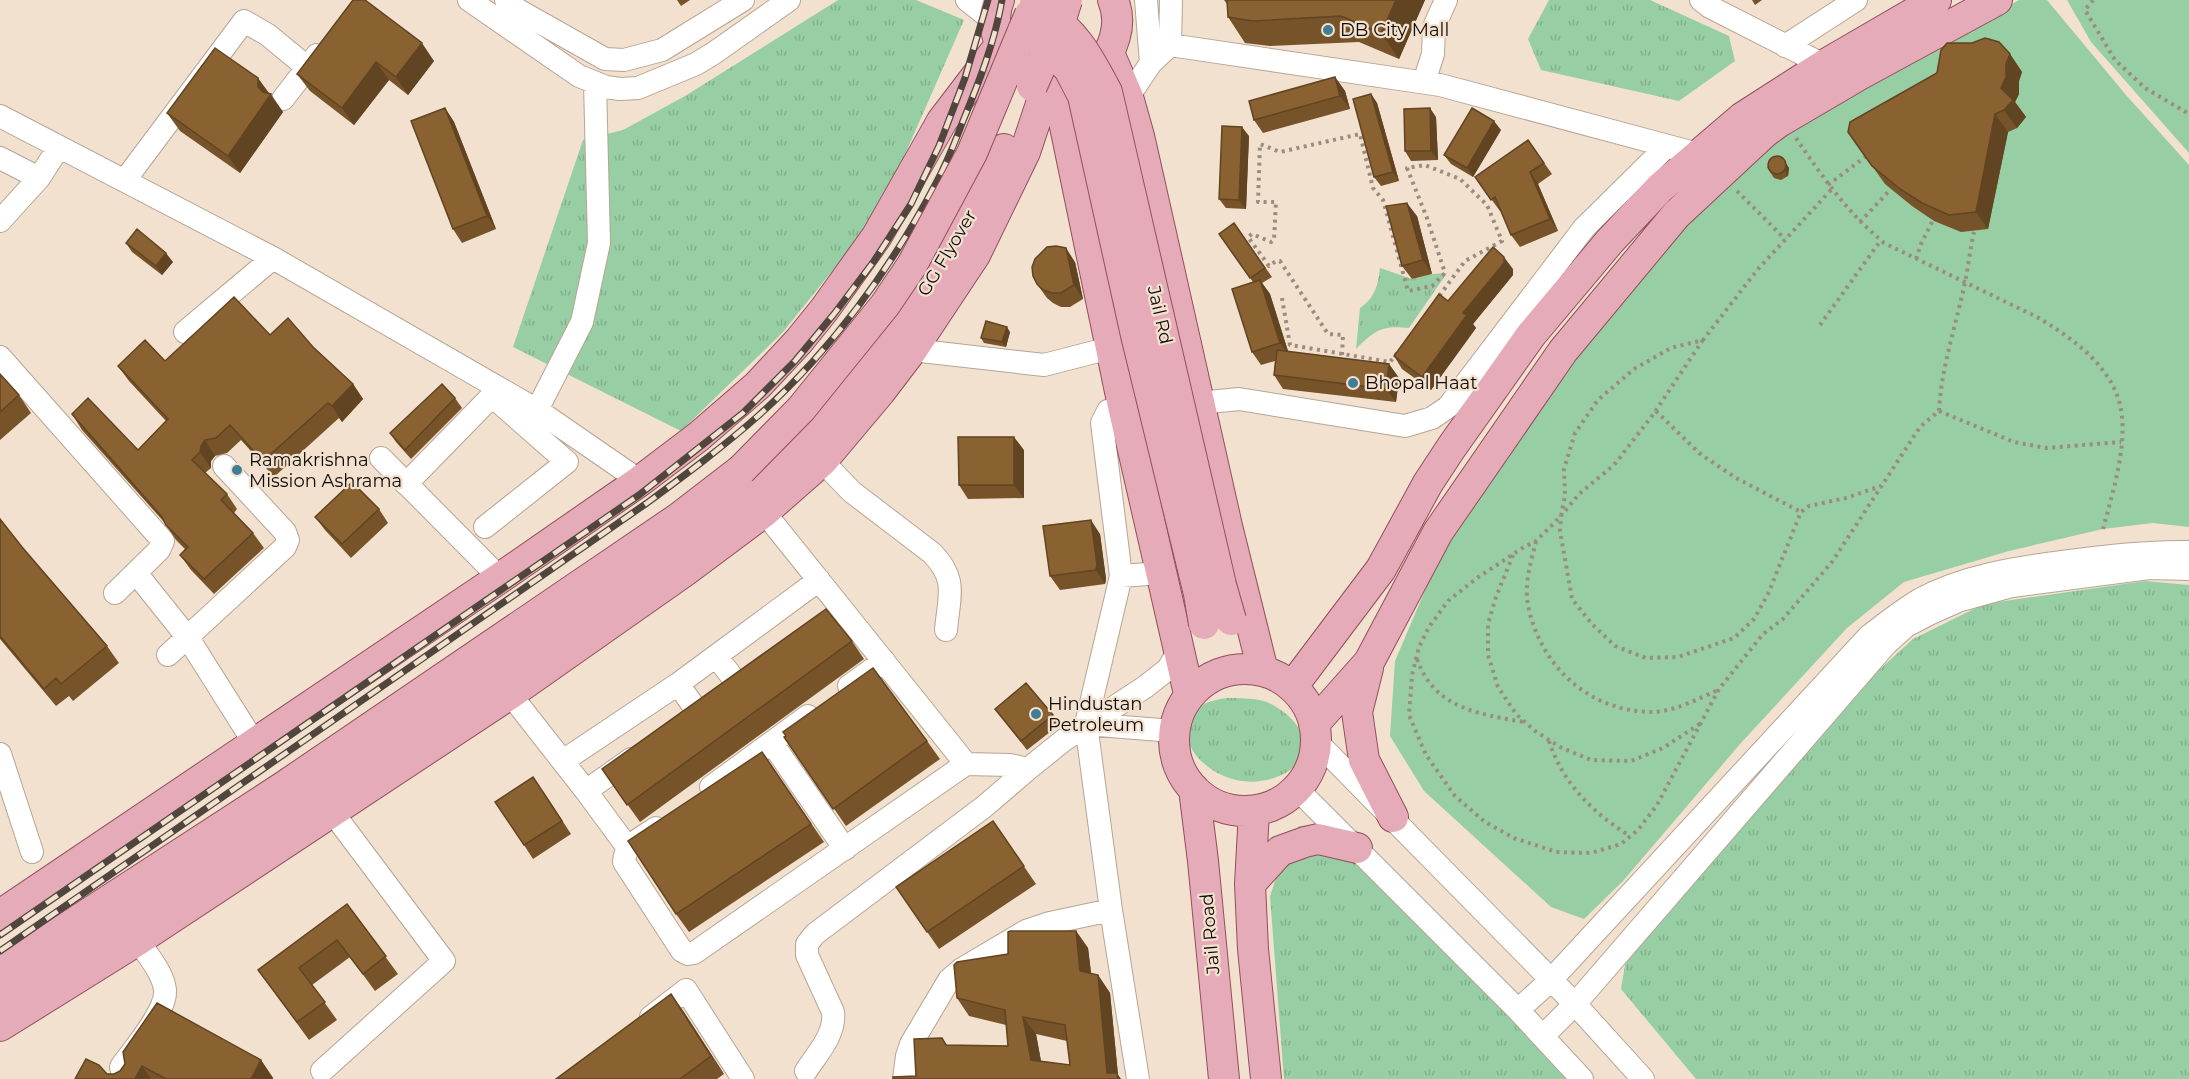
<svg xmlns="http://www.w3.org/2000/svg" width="2189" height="1079" viewBox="0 0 2189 1079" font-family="Montserrat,sans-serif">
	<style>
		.grass { fill: url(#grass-tufts) }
		.green { fill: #98cea3 }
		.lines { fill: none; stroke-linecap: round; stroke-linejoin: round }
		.minor-casing { stroke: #b6a593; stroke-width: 24 }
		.major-casing { stroke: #904f5a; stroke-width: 32 }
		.path { stroke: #9a8d80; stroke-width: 4; stroke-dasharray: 3 4.5; stroke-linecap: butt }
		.minor { stroke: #fff; stroke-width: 22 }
		.major { stroke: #e6abb8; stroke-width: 30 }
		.rail-casing { stroke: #50463e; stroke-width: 7 }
		.rail { stroke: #f3e1cf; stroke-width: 4.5; stroke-dasharray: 14; stroke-linecap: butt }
		.major-bridge-casing { stroke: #904f5a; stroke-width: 32; stroke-linecap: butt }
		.major-bridge { stroke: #e6abb8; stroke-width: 30 }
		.wall { fill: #775329; fill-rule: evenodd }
		.shaded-wall { fill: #614422 }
		.building { fill: #8a6130; stroke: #614422; stroke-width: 1.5; fill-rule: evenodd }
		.poi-dot { fill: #417d95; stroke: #f3e1cf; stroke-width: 2 }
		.labels { text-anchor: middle; stroke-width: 4.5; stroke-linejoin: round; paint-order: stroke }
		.poi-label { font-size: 18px; fill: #110b06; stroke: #f3e1cf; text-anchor: start }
		.street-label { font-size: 18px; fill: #110b06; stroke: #f3e1cf }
	</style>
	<defs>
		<pattern id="grass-tufts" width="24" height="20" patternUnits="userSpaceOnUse" patternTransform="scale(1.5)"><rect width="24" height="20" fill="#98cea3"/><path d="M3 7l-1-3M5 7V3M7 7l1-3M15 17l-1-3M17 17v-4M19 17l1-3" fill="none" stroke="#82b08b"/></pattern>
	</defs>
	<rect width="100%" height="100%" fill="#f3e1cf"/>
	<path class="grass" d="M838,0H916L964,20L899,168L861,235L783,332L681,431L513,347L583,140L623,130L685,96Z
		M1549,0H1650L1729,36L1735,61L1679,101L1541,70L1528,39Z
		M1380,268L1412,279L1432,274L1447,273L1409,328C1382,325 1375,330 1356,349L1360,308C1375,298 1378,285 1380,268Z
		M2145,581L2189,585V1079H1696L1621,989L1629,942L1844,702L1913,639L1984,604Z
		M1227,698C1239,698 1252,698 1264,701C1284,708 1311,731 1302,755C1299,764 1288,773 1279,776C1208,806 1140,708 1227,698Z
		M1317,825L1583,1079H1284L1270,896L1286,849L1299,826Z"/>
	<path class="green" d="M2019,0H2047L2126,95L2189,165V527L2153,523L2103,529L2009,551L1904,582L1847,628L1740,744L1623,881L1584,919L1551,907L1424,791L1390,736L1395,661L1441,553L1556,378L1665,242L1791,128Z
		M2067,0H2189V153L2091,42Z"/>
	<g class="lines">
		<defs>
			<path id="minor" d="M469,0L579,76L606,87L620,89L638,88L696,64L714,53L789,0
				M506,0L518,10L605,59L624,60L662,50L743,0
				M967,0L995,22
				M1146,0L1151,63
				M1701,0L1710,7L1824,65
				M1170,45L1171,0
				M1785,46L1856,0
				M1424,82L1433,54L1434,27L1446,0
				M1128,97L1151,63L1170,45L1440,85L1698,154
				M283,99L317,55
				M0,116L273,258L537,410L640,481
				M0,158L39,178
				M125,180L244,21L268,35L308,68
				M0,221L39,178L59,147
				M185,332L273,258
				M912,350L1044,365L1110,348
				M0,357L163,541L159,550L115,593
				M1199,403L1239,399L1405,426L1432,418L1448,407L1584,228L1667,146
				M1123,406L1108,411L1102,423L1121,576L1086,724L1111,910L1138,1079
				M537,410L582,322L599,243L595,83
				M381,458L500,578
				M822,461L852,492L932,553C958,580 949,595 946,630
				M406,484L492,396L567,462L485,527
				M764,512L966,764
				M136,573L188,638L255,744
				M1121,576L1161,573
				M168,655L285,547L288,540L285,532L224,466
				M716,656L736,682
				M678,684L697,711
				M849,686L884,661
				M510,694L586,791L628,848
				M1086,724L1173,731
				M1316,741L1575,1004L1643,1079
				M772,743L845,849
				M0,754L32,852
				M563,761L678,684L819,580
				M711,787L808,716
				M1297,789L1518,1010L1582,1079
				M586,791L631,759
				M656,828C643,837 624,845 624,862L682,951L688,954L694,953L966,764L1010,765L1028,769L1064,740L1145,687L1168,669L1180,649
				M1518,1010L1551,980L1869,636C1886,623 1902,610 1921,599C1963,576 2015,568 2062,562C2104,556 2146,551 2189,552
				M651,1017L686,990L743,1079
				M1543,1036L1575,1004L1886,644L1906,626L1929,614L1958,601L2012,586L2149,568L2189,569
				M322,1071L444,961L333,813
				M806,1071C817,1054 836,1034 833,1012L807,955V944L815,934L985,806L1028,769
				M124,1079L121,1067C133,1050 167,1011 165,990C163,972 147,955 138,940
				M904,1079L907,1056L911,1044L949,980L962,969L1026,931L1050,923L1111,910"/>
			<path id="major" d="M999,0C990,20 998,45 1009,62
				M1109,53L1128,97L1139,136L1227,526L1263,671
				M1096,68C1114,52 1123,23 1113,0
				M1056,83L1123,406L1189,694
				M1368,668L1357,712L1364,760L1393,817
				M1174 740a71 71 0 1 1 142 0a71 71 0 1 1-142 0Z
				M1292,687L1381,569L1428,483L1451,448L1531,335L1610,241L1660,188L1743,117L1824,65L1936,0
				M1314,724L1369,662L1438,532L1563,351L1676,215L1764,133L1779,122L1859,75L1997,0
				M1194,789L1203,861L1224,1079
				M1254,811L1250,884L1253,949L1266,1079
				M1250,884L1280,851L1305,842L1318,839L1357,848
				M0,915L500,578L640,481L698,437L758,385L799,341L824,310L877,236L942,121L1000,45
				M0,971L283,787L680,517L741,470
				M0,997C194,881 381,755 566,625C649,566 739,512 809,436C863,378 916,314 955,244C973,213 988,181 1004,149
				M0,1026L138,940L510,694L685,571L764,512L822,461L880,392L912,350L975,255L1025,152L1048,83"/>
		</defs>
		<use href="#minor" class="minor-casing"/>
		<use href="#major" class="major-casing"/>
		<path class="path" d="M2093,0L2085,10L2115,60L2145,88L2189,114
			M1796,138C1824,179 1846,211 1884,243L2037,317C2069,336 2108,363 2119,401C2130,439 2113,491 2103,529
			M1828,185L1865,157
			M1831,190L1758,269L1703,340L1671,348L1634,369L1598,400L1575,433L1564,469L1565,496L1561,516L1536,541L1524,547L1477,578L1448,601L1429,627L1419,647L1412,675L1409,715L1426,755L1455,796L1485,822L1514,838L1556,852L1591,853L1621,844L1638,830L1657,805L1719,689L1763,634L1783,619L1832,562L1920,427L1939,411C1941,370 1955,328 1964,287C1968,269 1970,250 1974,232
			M1737,191L1785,239
			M1860,222L1891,189
			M1916,259L1921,244L1933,220
			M1282,298L1290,345L1390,362L1397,353
			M1820,325L1881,240
			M1703,340L1652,416L1614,465L1579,494L1561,516L1560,531L1572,599L1592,624L1615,646L1646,658L1678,657L1734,638L1754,619L1768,594L1801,512L1809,506L1846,498L1881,486
			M1342,355L1343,335L1328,334L1280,261H1276L1269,266L1248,237L1252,234L1271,242L1274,240L1276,202H1258L1260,144L1280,152L1360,134L1373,188L1383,200L1408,291L1432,286L1445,273L1427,218L1407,168L1425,165L1460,179L1487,205L1502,241L1465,261L1437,299
			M1656,411L1699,453L1736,478L1801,512
			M1939,411L2014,442L2046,448L2121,442
			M1536,541C1531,562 1524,583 1528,605C1540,666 1589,712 1653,712C1673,712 1700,698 1718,690
			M1513,555L1496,597L1488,624V655L1498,687L1516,714L1535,731L1560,747L1591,760L1631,761L1663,748L1701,723
			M1417,659C1434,708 1478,714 1524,722
			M1549,741C1563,784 1593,813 1630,836"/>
		<use href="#minor" class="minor"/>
		<use href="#major" class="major"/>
		<defs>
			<path id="rail" d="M0,935L639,495L743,413L795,361L834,314L874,261L911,204L939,146L965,78L988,0
				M0,951L647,503C685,475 723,447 758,416C830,352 891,269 936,183C947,163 955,142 963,121C979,82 995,41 1002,0"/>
		</defs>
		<use href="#rail" class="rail-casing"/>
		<use href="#rail" class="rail"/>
		<defs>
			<path id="major-bridge" d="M1035,4C1075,32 1085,50 1107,92L1221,585L1231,620
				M1023,30L1049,49L1069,69L1083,96L1136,335L1199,594L1204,624
				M1032,86L1060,22L1067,0
				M741,470L801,409L885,305L912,265L972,153L1030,14"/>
		</defs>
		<use href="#major-bridge" class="major-bridge-casing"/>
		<use href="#major-bridge" class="major-bridge"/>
	</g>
	<path class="wall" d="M353,0L434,61L408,95L389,80L354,125L310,91L297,74Z
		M677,0H690L681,6Z
		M1224,0H1425L1399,59L1359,42L1270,46L1245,43L1228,17L1227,4Z
		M1752,0H1762L1755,5Z
		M2010,54L2022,72L2019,81V94L2015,102L2026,117L2017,128L2008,132L1988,229L1961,232L1934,221L1912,206L1885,184L1848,132Z
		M1335,77L1345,91L1350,109L1263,133L1254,120Z
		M269,94H271L283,112L240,173L180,131L167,113Z
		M1371,94L1377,103L1399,181L1381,186L1374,177Z
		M445,108L454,122L496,229L462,243L453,229Z
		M1436,117L1438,160L1411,161L1405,151Z
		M1501,130L1473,177L1451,164L1444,155Z
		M1249,136L1246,209L1226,208L1219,199Z
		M1528,140L1552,174L1538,184L1558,231L1520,247L1511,235L1501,211H1500L1475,177Z
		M1782,157L1789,168L1788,176L1781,180L1774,178L1767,167Z
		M1417,216L1432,274L1412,279L1402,266Z
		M1234,223L1272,277L1262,283L1270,294L1288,352L1389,364L1399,378L1396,402L1283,389L1274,375L1275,361L1261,365L1252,352L1253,282L1219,234Z
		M126,243L173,262L162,275L132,252Z
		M1075,262L1083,299L1070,307H1061L1053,303L1047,298L1037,284Z
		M1513,269V275L1473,324L1476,328L1431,390L1402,369L1394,356L1448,301Z
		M1010,332L1006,347L984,343L981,338Z
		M270,335L313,347L353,384L363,399L342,422L339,418L274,477L241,440L227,453L215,456L211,461V468L205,473L227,494L237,509L234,513L253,533L264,548L214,594L191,570L180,555L185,549L176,540L164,522L82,430L72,414L138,450L166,421L129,381L118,366L165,361Z
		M0,374L19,395L31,413L0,440Z
		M455,398L462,408L411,459L396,442L390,433Z
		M1024,450V498L968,499L959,485Z
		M379,509L388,523L351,558L325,530L315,517Z
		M0,519L22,547L107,646L119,663L73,701L69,696L56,706L0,639Z
		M1100,534L1106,579L1105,584L1060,590L1050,576Z
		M852,641L864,659L640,822L602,769Z
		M995,709L1053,715L1059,725L1027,750Z
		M784,737L927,741L940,759L846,826Z
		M762,752L824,842L689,932L676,914Z
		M543,791L571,834L533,859L524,845Z
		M993,821L1036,884L939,949L896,887Z
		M347,904L398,974L375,991L350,957L312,985L337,1020L309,1040L258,970Z
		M1076,931L1088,948L1091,973L1098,975L1110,993L1118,1075L1121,1079H893L916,1076L942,1038L947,1045L1008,1046L1006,1025L969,1016L957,998L1008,954ZM1036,1034L1067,1041L1070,1065L1041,1061Z
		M671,994L724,1074L717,1079H556Z
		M261,1060L273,1078V1079H75L107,1074H114L120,1071L125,1064Z"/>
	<path class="shaded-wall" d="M1396,0H1425L1399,59L1381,33Z
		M422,43L434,61L408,95L396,77Z
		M2010,54L2022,72L2019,81V94L2015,102L2026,117L2017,128L2004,110L2001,88Z
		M376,62L389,80L354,125L342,108Z
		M1335,77L1345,91L1350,109L1340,96Z
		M258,78L283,112L240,173L228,156L258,87Z
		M1371,94L1377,103L1399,181L1393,172Z
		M445,108L454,122L496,229L487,216Z
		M1430,108L1436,117L1438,160L1431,151Z
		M1995,114L2008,132L1988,229L1976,212Z
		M1494,121L1501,130L1473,177L1467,168Z
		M1242,127L1249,136L1246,209L1239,200Z
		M1786,164L1789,168L1788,176L1785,171Z
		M1530,172L1538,184L1558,231L1550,219Z
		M1407,203L1417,216L1432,274L1423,260Z
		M1066,248L1075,262L1083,299L1074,285Z
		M166,253L173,262L162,275L156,266Z
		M1504,257L1513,269V275L1473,324L1476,328L1431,390L1422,377L1463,313Z
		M1260,280L1270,294L1290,357L1280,343Z
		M1007,327L1010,332L1006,347L1002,342Z
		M1389,364L1399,378L1396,402L1386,389Z
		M353,384L363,399L342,422L332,406Z
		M1014,437L1024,450V498L1014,485Z
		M205,440L215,456L211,461V468L200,452L201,446Z
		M1091,520L1100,534L1106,579L1105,584L1096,570Z
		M1076,931L1088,948L1093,989L1080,971Z
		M1098,975L1110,993L1118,1075L1121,1079H1111L1107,1073Z
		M671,994L684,1012L724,1074L711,1056Z
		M1023,1017L1036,1034L1044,1078L1031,1060Z
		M261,1060L273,1078V1079H251Z
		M142,1066L151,1079H135Z"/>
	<path class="building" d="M353,0H365L422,43L396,77L376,62L342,108L297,74Z
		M1227,0H1396L1381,33L1341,16L1252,21L1228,17Z
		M1985,38L1999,42L2010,54L2006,64V77L2001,88L2013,100L2004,110L1995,114L1976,212L1949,215L1922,203L1900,189L1872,166L1848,132L1850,122L1937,73L1941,50L1947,43H1972Z
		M215,48L258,78V87L263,92L271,94L228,156L167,113Z
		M1335,77L1340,96L1254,120L1249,101Z
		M1371,94L1393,172L1374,177L1353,99Z
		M445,108L487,216L453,229L411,121Z
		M1430,108L1431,151H1405L1404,109Z
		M1472,108L1494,121L1467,168L1444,155Z
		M1222,126L1242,127L1239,200L1219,199Z
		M1528,140L1544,163L1530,172L1550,219L1511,235L1495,197L1491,200L1475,177Z
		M1768 165a9 9 0 1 1 18 0a9 9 0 1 1-18 0Z
		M1407,203L1423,260L1402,266L1386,206Z
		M1234,223L1265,268L1250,278L1219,234Z
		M137,229L166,253L156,266L126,243Z
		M1056,246L1066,248L1074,285L1061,293H1052L1043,290L1037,284L1033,276L1032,267L1035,259L1047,247Z
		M1493,247L1504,257V263L1463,313L1467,315L1422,377L1394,356L1439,294L1448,301Z
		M1260,280L1280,343L1252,352L1232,289Z
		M234,297L270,335L288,318L313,347L353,384L332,406L328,403L263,461L230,425L216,438L205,440L201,446L200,452L192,460L227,494L221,500L253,533L204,579L180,555L188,547L166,525L162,517L72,414L88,398L138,450L168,419L118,366L145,340L165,361Z
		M986,321L1007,327L1002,342L981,338Z
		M1277,350L1389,364L1386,389L1274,375Z
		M0,374L19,395L0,412Z
		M442,384L455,398L405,450L390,433Z
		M958,437H1014V485H959Z
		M352,482L379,509L342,544L315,517Z
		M0,519L22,547L107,646L61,684L56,678L44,689L0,636Z
		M1091,520L1097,565L1096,570L1050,576L1043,526Z
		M826,609L852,641L627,805L602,769Z
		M873,668L927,741L833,809L784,737L786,736L783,732Z
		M1026,683L1053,715L1021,741L995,709Z
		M762,752L811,824L676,914L628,841Z
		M533,777L562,821L524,845L495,802Z
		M993,821L1024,866L927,932L896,887Z
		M347,904L386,956L363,974L337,940L299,968L325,1002L297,1022L258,970Z
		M1010,931H1076L1080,971L1098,975L1107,1073H1117L1118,1079H893V1077L916,1076L914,1039L942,1038L946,1045L1008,1046L1005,1010L957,998L954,965L957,962L1008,954V932ZM1023,1017L1065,1025L1070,1065L1031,1060Z
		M671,994L711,1056L680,1079H556Z
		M157,1003L261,1060L251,1079H166L142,1066L135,1079H75L86,1059L99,1065L107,1074H114L120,1071L125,1064L123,1052Z"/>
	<g class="poi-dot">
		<circle cx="1328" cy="30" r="6"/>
		<circle cx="1353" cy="383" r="6"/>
		<circle cx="237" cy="470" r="6"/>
		<circle cx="1036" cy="714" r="6"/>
	</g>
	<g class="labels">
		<g class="poi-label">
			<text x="1340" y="36">DB City Mall</text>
			<text x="1365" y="389">Bhopal Haat</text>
			<text x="249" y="466">Ramakrishna<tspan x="249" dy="21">Mission Ashrama</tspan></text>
			<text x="1048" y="710">Hindustan<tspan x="1048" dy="21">Petroleum</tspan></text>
		</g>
		<g class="street-label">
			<text transform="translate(947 253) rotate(-59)" y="6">GG Flyover</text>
			<text transform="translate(1160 315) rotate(77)" y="6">Jail Rd</text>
			<text transform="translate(1210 934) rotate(-95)" y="6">Jail Road</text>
		</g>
	</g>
</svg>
